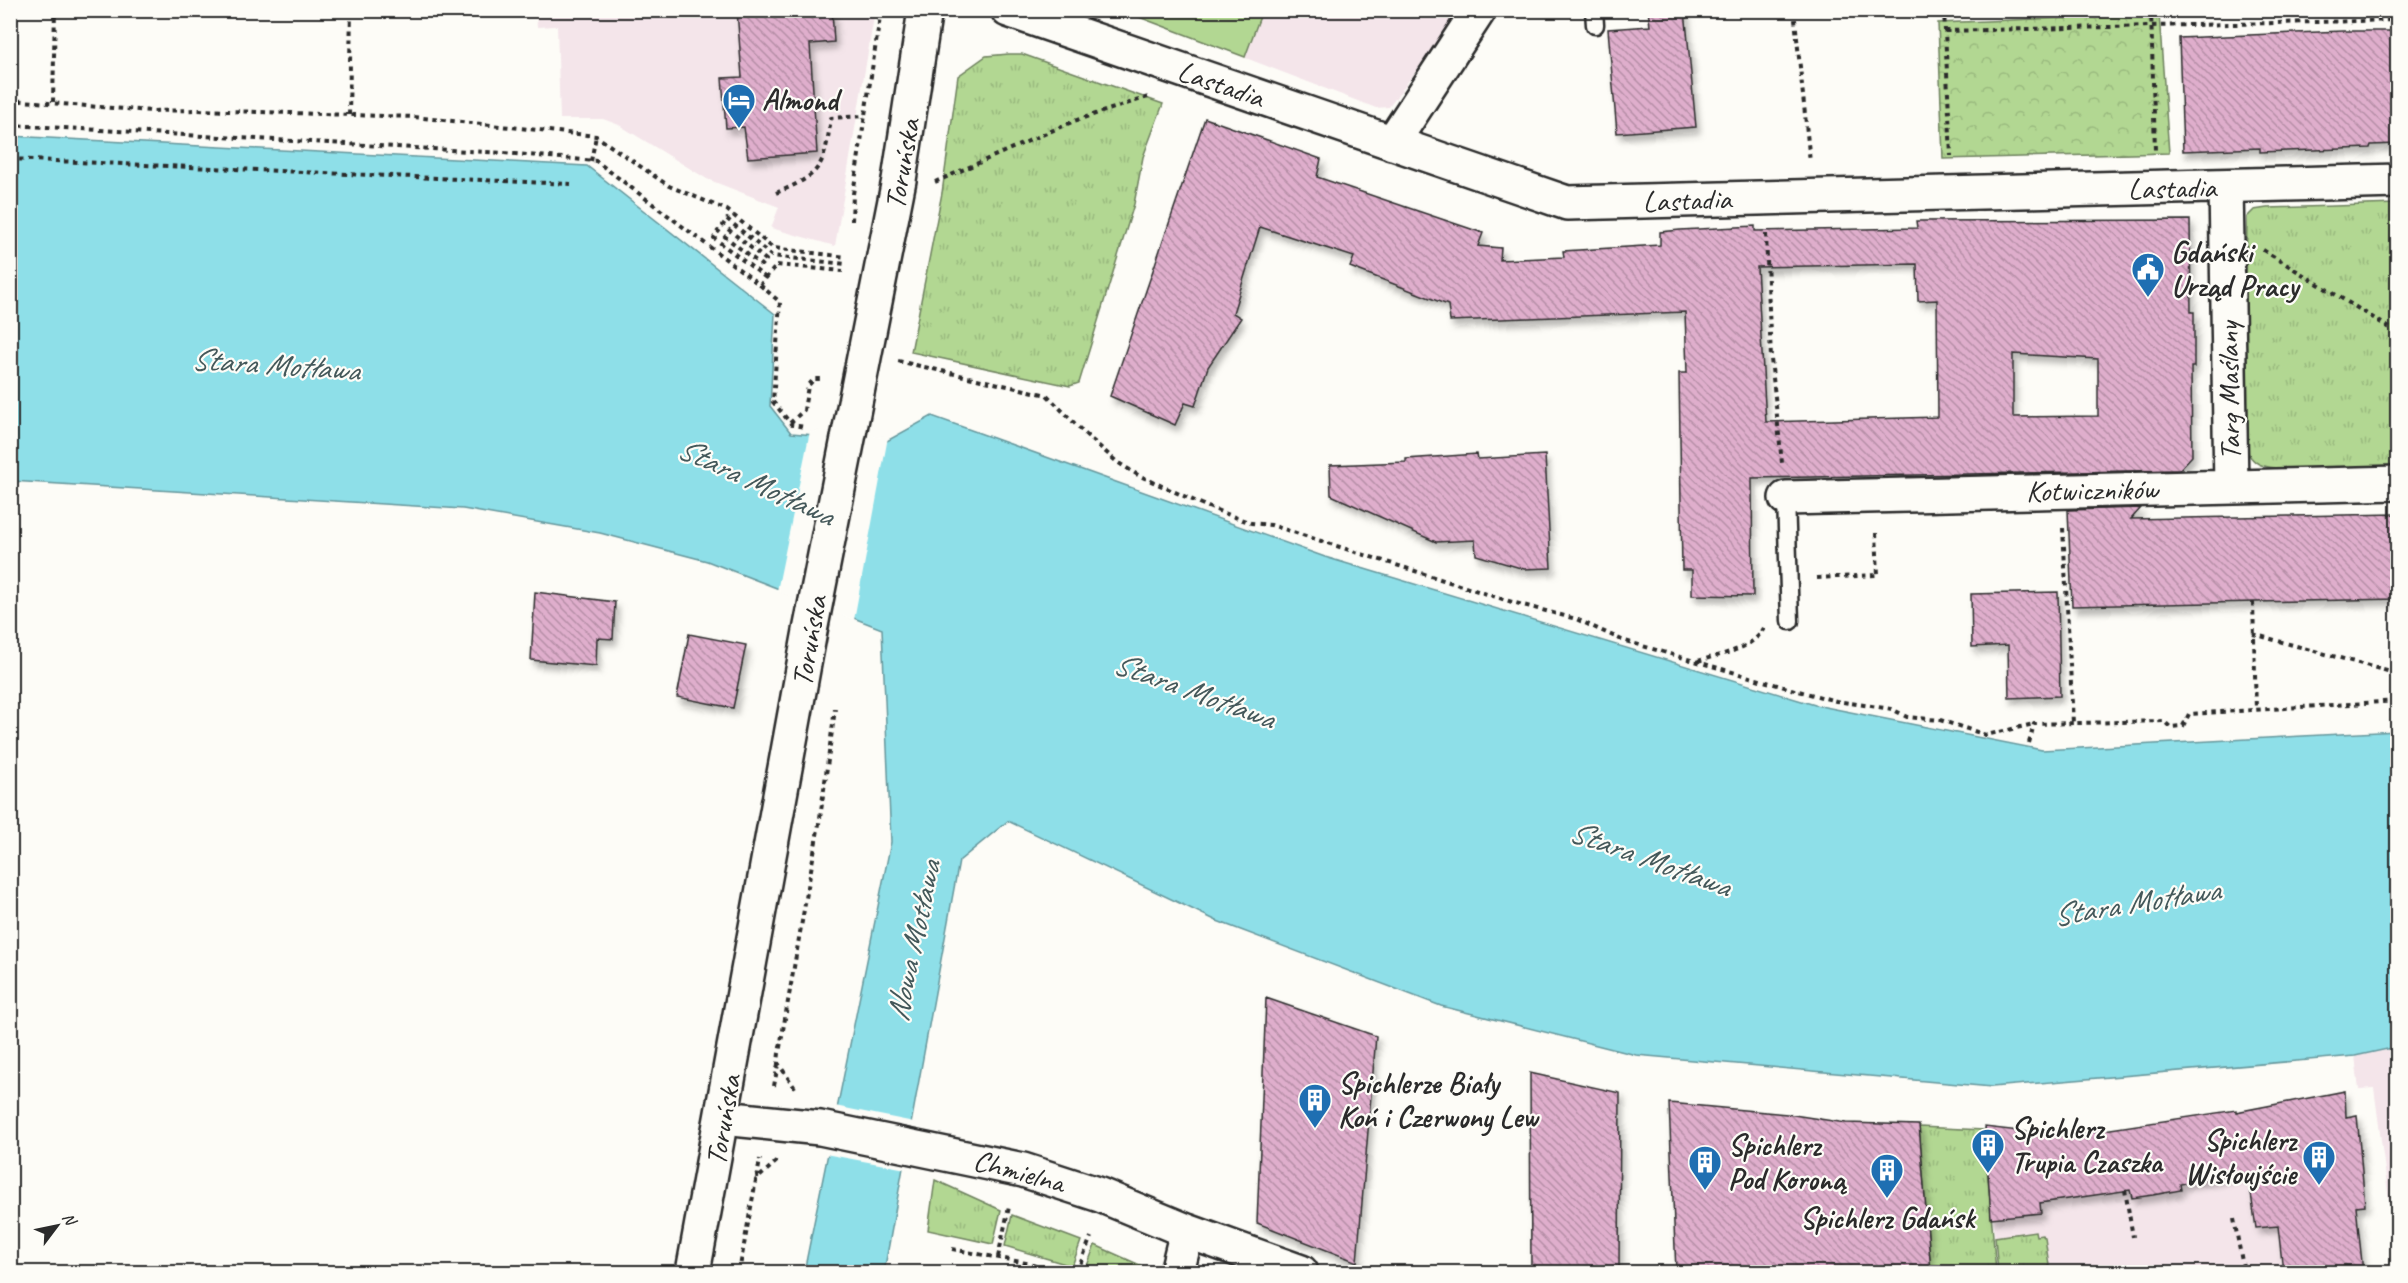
<svg xmlns="http://www.w3.org/2000/svg" width="2408" height="1283" viewBox="0 0 2408 1283" font-family="Caveat,sans-serif">
	<style>
		.built { fill: #f4e5ea }
		.grass { fill: url(#grass-tufts); stroke: #6e815e; stroke-width: 1.5 }
		.forest { fill: url(#forest-crowns); stroke: #6e815e; stroke-width: 1.5 }
		.pitch { fill: #b2d792; stroke: #6e815e; stroke-width: 1.5 }
		.water { fill: #8edfe8; stroke: #66979c; stroke-width: 1.5 }
		.pier { fill: #fdfcf7 }
		.building { fill: url(#building-back-hatch); stroke: #2b2b2b; stroke-width: 1.5; fill-rule: evenodd; filter: url(#shadow) }
		.lines { fill: none; stroke-linecap: round; stroke-linejoin: round }
		.service-casing { stroke: #2b2b2b; stroke-width: 21 }
		.minor-casing { stroke: #2b2b2b; stroke-width: 38 }
		.tertiary-casing { stroke: #2b2b2b; stroke-width: 38 }
		.path { stroke: #2b2b2b; stroke-width: 4; stroke-dasharray: 4.5 4.5; stroke-linecap: butt }
		.service { stroke: #fdfcf7; stroke-width: 16 }
		.minor { stroke: #fdfcf7; stroke-width: 33 }
		.tertiary { stroke: #fdfcf7; stroke-width: 33 }
		.labels { text-anchor: middle; stroke-width: 4.5; stroke-linejoin: round; paint-order: stroke }
		.street-label { font-size: 30px; fill: #2b2b2b; stroke: #fdfcf7 }
		.poi-label { font-size: 30px; font-weight: bold; fill: #2b2b2b; stroke: #fdfcf7; text-anchor: start }
		.water-label { font-size: 32px; font-style: italic; fill: #44585a; stroke: #fdfcf7 }
	</style>
	<defs>
		<pattern id="grass-tufts" width="24" height="20" patternUnits="userSpaceOnUse" patternTransform="scale(1.5)"><rect width="24" height="20" fill="#b2d792"/><path d="M3 7l-1-3M5 7V3M7 7l1-3M15 17l-1-3M17 17v-4M19 17l1-3" fill="none" stroke="#99b97e"/></pattern>
		<pattern id="forest-crowns" width="20" height="18" patternUnits="userSpaceOnUse" patternTransform="scale(1.5)"><rect width="20" height="18" fill="#b2d792"/><path d="M2 6a3 3 0 1 1 6 0M12 15a3 3 0 1 1 6 0" fill="none" stroke="#99b97e"/></pattern>
		<pattern id="building-back-hatch" width="6" height="6" patternUnits="userSpaceOnUse" patternTransform="scale(1.5)"><rect width="6" height="6" fill="#dfaecc"/><path d="M-1 5l2 2M0 0l6 6M5-1l2 2" fill="none" stroke="#b58ea6"/></pattern>
		<filter id="shadow"><feDropShadow dx="3.5" dy="6" stdDeviation="3" flood-color="#0004"/></filter>
	</defs>
	<rect width="100%" height="100%" fill="#fdfcf7"/>
	<filter id="ink" filterUnits="userSpaceOnUse"><feTurbulence type="fractalNoise" baseFrequency=".0167" numOctaves="2"/><feDisplacementMap in="SourceGraphic" scale="12" xChannelSelector="R" yChannelSelector="G"/><feConvolveMatrix kernelMatrix="1 2 1 2 8 2 1 2 1" color-interpolation-filters="sRGB"/></filter>
	<g filter="url(#ink)">
		<path class="built" d="M536,11H875L835,246L771,228L779,207L707,179L619,125L603,119H560L557,26L537,27Z
			M1123,11H1461L1389,107L1376,108Z
			M2397,1047V1261L2374,1088L2359,1089L2355,1056Z
			M2266,1106L2283,1272H1998L1993,1218L2064,1136Z"/>
		<path class="grass" d="M2143,10V14L2040,19V11Z
			M1009,54H1022L1163,104L1143,157L1134,204L1079,383L1070,386L911,352L942,193L958,76L986,56Z
			M2397,204V465C2369,466 2284,474 2261,465C2251,461 2248,453 2244,444L2247,217L2254,210L2267,208Z
			M1919,1127L1984,1130L1996,1272H1931Z
			M935,1180L1001,1210L993,1244L928,1230Z
			M1012,1215L1081,1241L1072,1266L1005,1246Z
			M2035,1231L2036,1236L2042,1235L2045,1238L2050,1272H1998L1995,1237Z
			M1095,1245L1142,1266L1140,1272L1085,1271Z"/>
		<path class="forest" d="M2159,14L2169,153L1943,159L1938,23Z"/>
		<path class="pitch" d="M1123,11H1262L1245,57Z"/>
		<path class="water" d="M10,136L587,166L775,314L770,406L791,433L887,441L932,416L1325,557L1815,705L2042,750L2397,731V1047L2355,1056L1992,1087L1636,1055L1441,1006L1217,921L1008,821L959,861L884,1272H804L891,842L882,629L707,561L600,533L463,509L11,481Z"/>
		<path class="pier" d="M810,431L888,437L854,620L777,591Z
			M835,1106L914,1122L906,1169L825,1154Z"/>
		<path class="building" d="M737,10H832L834,42L810,44L817,153L748,158L744,127L726,128L722,78L742,77Z
			M1648,10H1685L1696,127L1617,133L1608,29L1650,26Z
			M2343,31H2397V144L2371,145L2370,148L2314,150L2260,152V148L2183,151L2179,38Z
			M1205,118L1321,159L1317,177L1483,233L1478,246L1501,248L1500,260L1564,257L1563,251L1660,245V232L1680,230L1755,226V231L1917,228L1916,221L2190,220L2191,312H2194V367H2191L2192,456L2179,470L1752,478L1753,596L1692,595V570H1682L1679,373H1687L1685,312L1450,321L1448,305L1350,267L1354,257L1260,227L1233,313L1241,318L1208,367L1195,406L1185,403L1175,425L1110,396ZM1917,264L1918,301L1937,300L1938,417L1766,422L1757,267ZM2013,354L2098,359V416L2013,417Z
			M1477,454L1478,459L1545,455L1551,568L1524,569L1476,555L1475,540L1436,542L1331,495L1330,465L1406,462V459Z
			M2141,508L2131,519L2397,514V599L2072,606L2068,510Z
			M535,592L615,602L613,639L597,638L596,666L531,660Z
			M2058,592L2060,696L2009,698L2008,645L1972,647L1971,594Z
			M689,634L746,645L733,708L677,697Z
			M1266,998L1376,1036L1357,1262L1257,1223Z
			M1530,1073L1620,1093L1619,1272H1531Z
			M2345,1091L2346,1117L2357,1115L2365,1205L2356,1206L2363,1272H2283L2278,1226L2256,1228L2248,1173L2180,1184L2181,1190L2153,1195L2132,1198L2130,1190L2040,1203L2041,1213L1991,1218L1985,1127L2064,1136L2236,1110V1112Z
			M1669,1103L1787,1114L1846,1123L1919,1125L1931,1272H1676Z"/>
		<g class="lines">
			<defs>
				<path id="service" d="M1594,10L1595,25
					M1786,498L1790,621"/>
				<path id="minor" d="M1008,10L1567,203L2398,181
					M1392,143L1479,10
					M2226,186L2231,487
					M1786,498L2398,483
					M723,1118L820,1128L1023,1170L1100,1195L1187,1231L1301,1272
					M1177,1272L1187,1231"/>
				<path id="tertiary" d="M693,1272L810,631L899,180L925,10"/>
			</defs>
			<use href="#service" class="service-casing"/>
			<use href="#minor" class="minor-casing"/>
			<use href="#tertiary" class="tertiary-casing"/>
			<path class="path" d="M1794,10L1810,162
				M1944,10L1951,156
				M2151,10L2155,151
				M1945,31L2398,20
				M10,100L151,111L198,110L414,117L596,136L669,186L727,210L773,248L847,257
				M53,102L55,10
				M349,115L351,10
				M10,125L504,153L596,161L760,285L777,265L843,271
				M10,159L571,184
				M591,161L596,136
				M935,182L1074,121L1148,97
				M776,193C822,174 824,167 831,118L865,116
				M852,221L853,194L881,10
				M1766,234L1771,359L1782,463
				M2263,250L2398,333
				M766,278L714,238L718,231L761,265L766,260L723,225L727,219L772,256L845,264
				M760,285L780,302L773,402L792,425L805,427
				M898,361L1047,395L1083,432L1117,462L1138,475L1208,507L1251,523L1271,525L1512,602L1576,619L1622,640L1791,689L1836,701L1892,709L1907,717L1940,720L1986,735L2034,724
				M790,423L804,410L808,386L814,379H824
				M2063,528L2073,723
				M1817,578L1878,575L1876,533
				M2253,602L2256,710
				M2253,634L2398,674
				M1698,661C1721,654 1752,650 1764,628
				M2029,743L2034,724L2164,721L2170,727L2183,726L2189,714L2398,701
				M774,1086L778,1064
				M795,1088L778,1063L779,1053L820,818L835,709
				M757,1178L760,1159
				M2125,1190L2133,1237
				M2234,1219L2244,1272
				M952,1249L1026,1263L1054,1272
				M998,1257L1009,1207
				M739,1272L756,1180L777,1161
				M1077,1272L1091,1237"/>
			<use href="#service" class="service"/>
			<use href="#minor" class="minor"/>
			<use href="#tertiary" class="tertiary"/>
		</g>
	</g>
	<defs>
		<symbol id="hotel-pin" viewBox="-11 -11 22 30"><path d="M0 17L-7.5 6A9.5 9.5 0 1 1 7.5 6Z" fill="#1f6fb2" stroke="#fdfcf7"/><path d="M-6-4.5h1.5V1H6V5H4.5V3h-9V5H-6ZM-4 0a1.8 1.8 0 1 1 3.6 0ZM.5 0V-2.5h3Q6-2.5 6 0Z" fill="#fff"/></symbol>
		<symbol id="civic-pin" viewBox="-11 -11 22 30"><path d="M0 17L-7.5 6A9.5 9.5 0 1 1 7.5 6Z" fill="#1f6fb2" stroke="#fdfcf7"/><path d="M-.6-6.5H3V-4.5H.6V-3L4-1V1h2V6H-6V1h2V-1L-.6-3ZM-1.2 2.5V6h2.4V2.5Z" fill="#fff"/></symbol>
		<symbol id="building-pin" viewBox="-11 -11 22 30"><path d="M0 17L-7.5 6A9.5 9.5 0 1 1 7.5 6Z" fill="#1f6fb2" stroke="#fdfcf7"/><path d="M-4-6H4V6H1V3H-1V6H-4ZM-2.5-4.3h1.7v1.8h-1.7ZM.8-4.3h1.7v1.8H.8ZM-2.5-1h1.7V.8h-1.7ZM.8-1h1.7V.8H.8Z" fill="#fff"/></symbol>
	</defs>
	<g fill-rule="evenodd">
		<use href="#hotel-pin" x="720" y="81" width="38" height="52"/>
		<use href="#civic-pin" x="2129" y="250" width="38" height="52"/>
		<use href="#building-pin" x="1296" y="1081" width="38" height="52"/>
		<use href="#building-pin" x="1969" y="1126" width="38" height="52"/>
		<use href="#building-pin" x="2300" y="1138" width="38" height="52"/>
		<use href="#building-pin" x="1686" y="1143" width="38" height="52"/>
		<use href="#building-pin" x="1868" y="1151" width="38" height="52"/>
	</g>
	<g class="labels">
		<g class="street-label">
			<text transform="translate(1221 84) rotate(19)" y="10">Lastadia</text>
			<text transform="translate(902 164) rotate(-80)" y="10">Toruńska</text>
			<text transform="translate(2172 188) rotate(-1)" y="10">Lastadia</text>
			<text transform="translate(1687 200) rotate(-2)" y="10">Lastadia</text>
			<text transform="translate(2229 391) rotate(-91)" y="10">Targ Maślany</text>
			<text transform="translate(2092 490) rotate(-1)" y="10">Kotwiczników</text>
			<text transform="translate(809 641) rotate(-80)" y="10">Toruńska</text>
			<text transform="translate(723 1120) rotate(-80)" y="10">Toruńska</text>
			<text transform="translate(1019 1171) rotate(15)" y="10">Chmielna</text>
		</g>
		<g class="poi-label">
			<text x="762" y="110">Almond</text>
			<text x="2171" y="262">Gdański<tspan x="2171" dy="34">Urząd Pracy</tspan></text>
			<text x="1338" y="1093">Spichlerze Biały<tspan x="1338" dy="34">Koń i Czerwony Lew</tspan></text>
			<text x="2011" y="1138">Spichlerz<tspan x="2011" dy="34">Trupia Czaszka</tspan></text>
			<text x="2296" y="1150" text-anchor="end">Spichlerz<tspan x="2296" dy="34">Wisłoujście</tspan></text>
			<text x="1728" y="1155">Spichlerz<tspan x="1728" dy="34">Pod Koroną</tspan></text>
			<text x="1887" y="1228" text-anchor="middle">Spichlerz Gdańsk</text>
		</g>
		<g class="water-label">
			<text transform="translate(275 364) rotate(4)" y="11">Stara Motława</text>
			<text transform="translate(756 481) rotate(25)" y="11">Stara Motława</text>
			<text transform="translate(1194 690) rotate(20)" y="11">Stara Motława</text>
			<text transform="translate(1650 858) rotate(20)" y="11">Stara Motława</text>
			<text transform="translate(2136 902) rotate(-9)" y="11">Stara Motława</text>
			<text transform="translate(913 941) rotate(-78)" y="11">Nowa Motława</text>
		</g>
	</g>
	<rect width="2408" height="1283" fill="none" stroke="#fdfcf7" stroke-width="36"/>
	<rect x="18" y="18" width="2372" height="1247" fill="none" stroke="#2b2b2b" stroke-width="2" filter="url(#ink)"/>
	<g transform="translate(57 1226) rotate(58)" stroke="#fdfcf7" stroke-width="4.5" paint-order="stroke">
	<path d="M0-4.5L10 22L0 15L-10 22Z" fill="#2b2b2b"/>
	<text y="-9" font-size="16" font-weight="bold" text-anchor="middle" fill="#2b2b2b">N</text>
	</g>
</svg>
